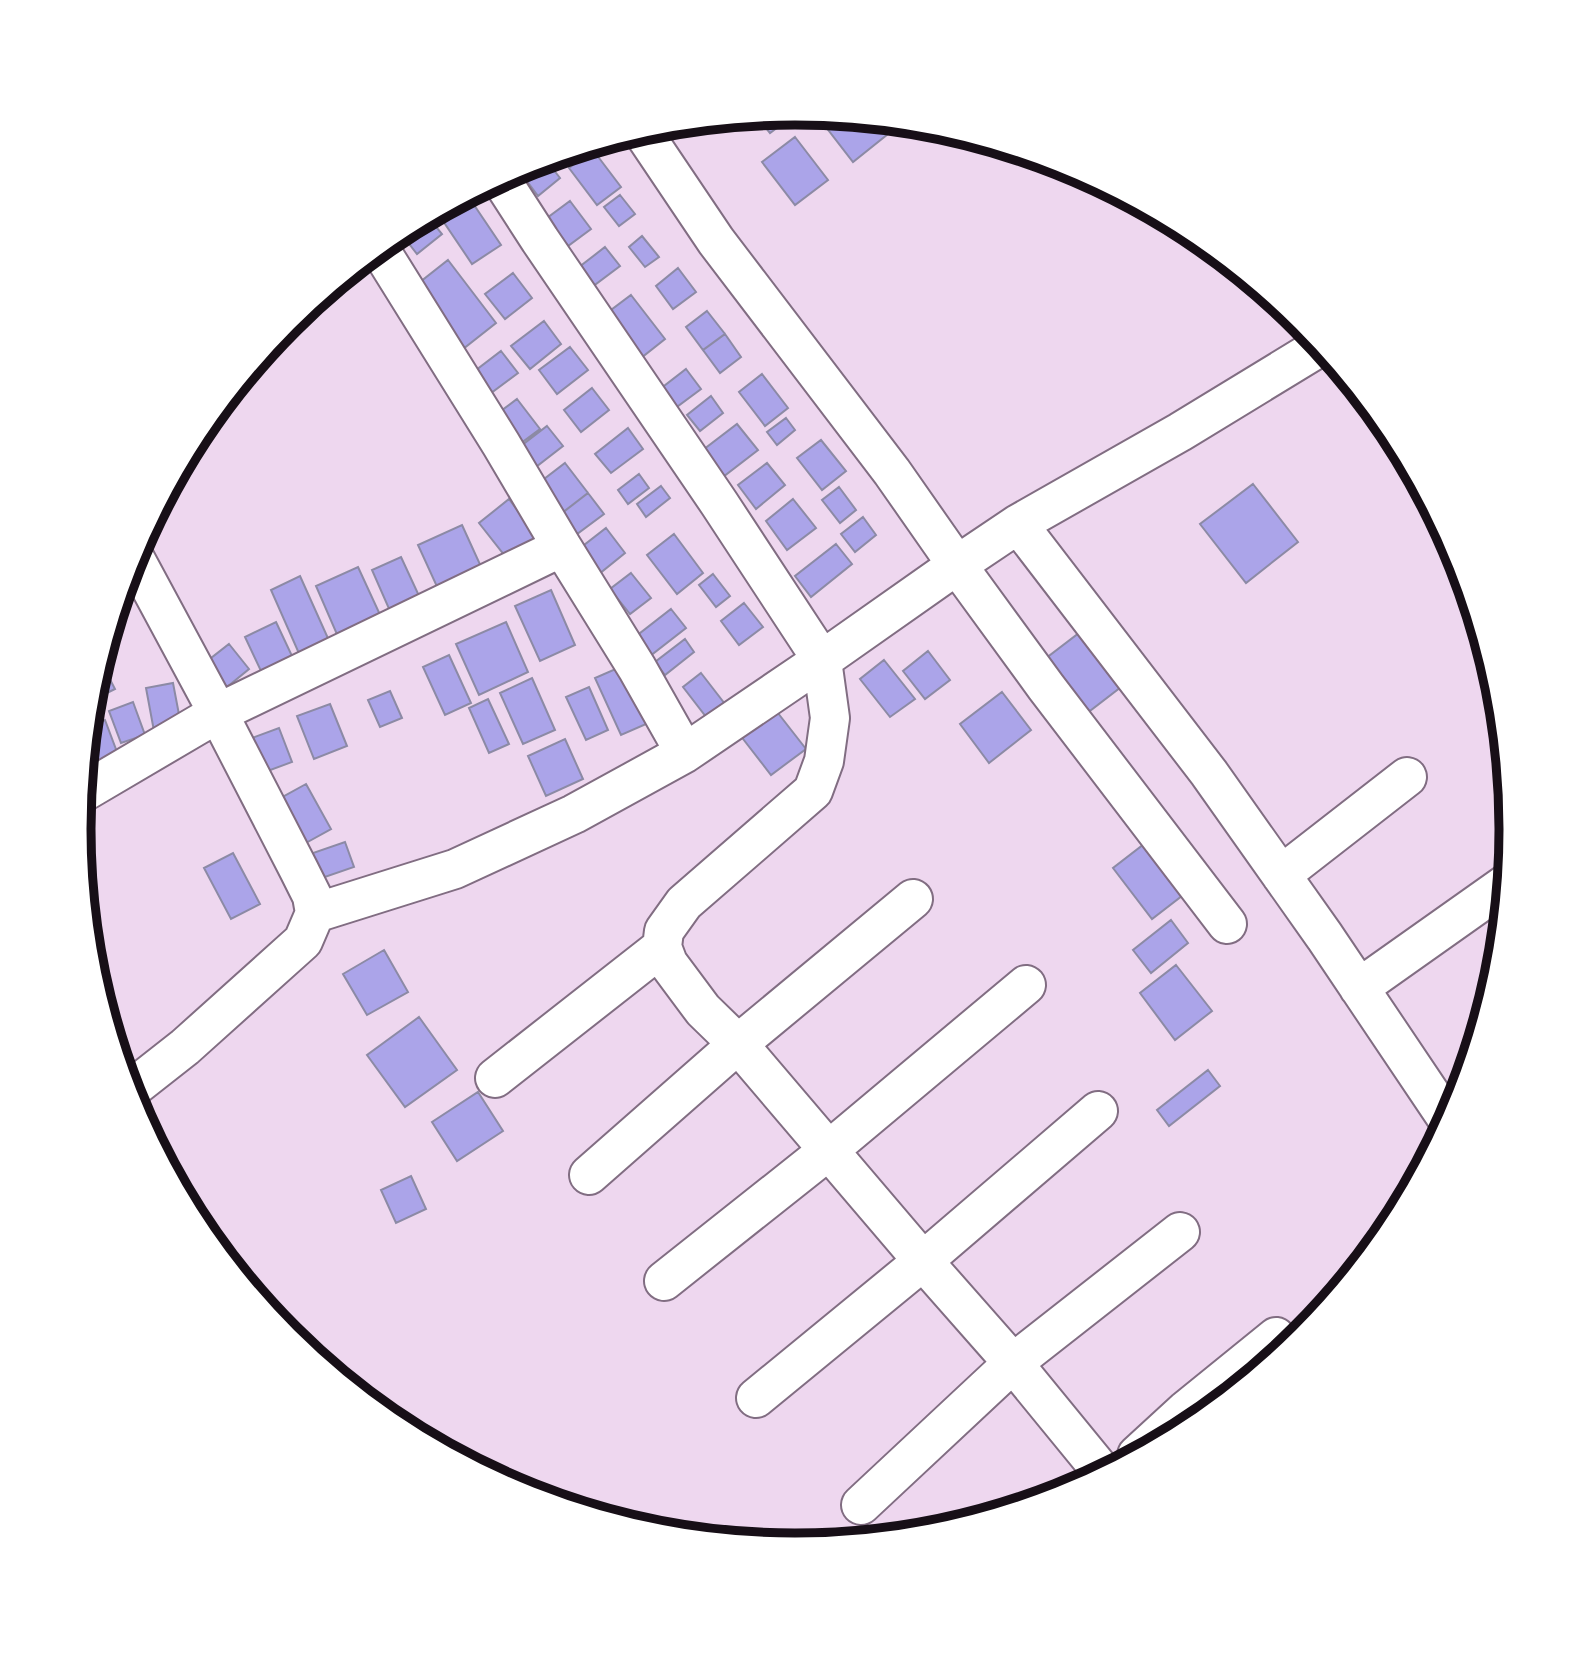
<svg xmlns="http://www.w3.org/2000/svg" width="1590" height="1658" viewBox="0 0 1590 1658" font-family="'Roboto Condensed',sans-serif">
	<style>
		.building { fill: #aba4e9; stroke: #8c8aa5; stroke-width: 2 }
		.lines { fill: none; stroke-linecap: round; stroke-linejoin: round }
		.minor-casing { stroke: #816d82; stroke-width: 42 }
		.minor { stroke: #fff; stroke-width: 38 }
		.rim { fill: none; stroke: #170f17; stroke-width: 9 }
	</style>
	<rect width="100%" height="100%" fill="#eed7ef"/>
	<path class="building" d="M792,113L794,115L770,133L757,117Z
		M822,115L896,123L898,126L853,162L819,118Z
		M795,137L828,180L795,205L762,162Z
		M593,150L621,187L597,205L569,168Z
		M546,160L560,178L538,196L518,169Z
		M620,195L635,214L619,226L604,207Z
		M468,196L501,245L472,264L437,212Z
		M570,201L591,229L568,246L547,218Z
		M428,217L442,234L417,254L400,232Z
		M642,236L659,257L645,267L629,247Z
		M605,247L620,266L588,290L574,271Z
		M448,260L496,323L463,349L415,286Z
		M678,268L696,292L673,309L656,286Z
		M513,273L532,298L505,319L485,294Z
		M631,295L665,339L641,358L607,313Z
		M707,311L725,334L703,350L686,327Z
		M544,321L561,344L530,369L511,346Z
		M725,334L741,357L720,373L703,350Z
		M570,347L588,370L557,394L539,370Z
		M501,351L518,373L483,399L467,377Z
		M686,369L701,389L670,412L655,393Z
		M762,374L788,408L765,426L739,392Z
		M592,388L609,410L581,432L564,410Z
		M711,396L723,413L700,431L687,415Z
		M517,399L540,429L513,449L490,419Z
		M786,418L795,430L777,445L767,432Z
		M737,424L758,450L719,480L699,453Z
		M547,426L563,446L532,470L517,449Z
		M628,428L643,449L611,473L595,454Z
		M821,440L846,471L822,490L797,458Z
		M565,463L588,493L558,516L535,486Z
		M767,463L785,485L756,509L738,485Z
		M639,474L649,488L628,504L618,490Z
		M1253,484L1298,542L1246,583L1200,524Z
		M661,486L670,498L646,517L637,504Z
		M839,487L856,510L840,523L822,500Z
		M588,493L604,514L573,537L557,517Z
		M509,499L541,542L512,565L479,523Z
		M793,499L816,528L787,550L766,521Z
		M863,517L876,535L855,552L841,534Z
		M462,525L483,571L439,591L418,545Z
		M606,528L625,553L599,574L579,549Z
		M674,534L703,573L677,594L647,555Z
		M836,544L852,564L811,597L795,576Z
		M401,557L420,598L390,611L372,570Z
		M358,567L382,619L339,639L316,586Z
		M631,573L651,598L630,614L610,589Z
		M713,574L730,596L716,607L699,585Z
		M300,576L331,645L301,658L271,590Z
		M551,590L575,645L540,661L515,606Z
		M744,603L763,627L739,645L721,621Z
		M671,609L686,628L650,656L635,637Z
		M276,622L292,656L261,671L245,637Z
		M506,622L528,672L479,695L456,644Z
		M1079,633L1121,687L1082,717L1041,662Z
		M685,639L694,652L665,675L655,662Z
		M229,644L249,669L227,687L206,662Z
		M928,651L950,680L925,699L903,671Z
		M449,655L471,703L445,715L423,667Z
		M884,660L915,699L890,717L860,679Z
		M101,662L115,689L91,701L93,689Z
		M627,664L653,721L621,735L595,678Z
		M701,673L725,704L707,718L683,687Z
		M532,678L555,730L523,744L500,693Z
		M173,683L181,725L154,731L146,688Z
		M589,687L608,730L586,740L566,697Z
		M390,691L402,718L380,727L368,700Z
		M1002,692L1031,730L989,763L960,724Z
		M488,699L509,744L489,753L469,708Z
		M133,702L145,735L121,743L109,711Z
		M330,704L347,746L314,759L297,716Z
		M774,708L806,749L771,775L740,735Z
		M105,720L120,760L96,769L87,745L89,726Z
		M279,728L292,762L265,772L252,738Z
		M565,739L583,779L546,796L528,756Z
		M306,784L331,829L304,844L279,799Z
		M1148,841L1187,892L1152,919L1113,868Z
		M345,842L354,867L319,879L310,854Z
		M233,853L260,904L231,919L204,868Z
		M1171,920L1188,943L1151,973L1133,950Z
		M384,950L408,992L367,1015L343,974Z
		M1176,965L1212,1011L1175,1040L1140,993Z
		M419,1017L457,1070L405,1107L367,1055Z
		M1208,1070L1220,1086L1169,1126L1157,1110Z
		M478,1092L503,1131L457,1161L432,1122Z
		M411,1176L426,1209L396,1223L381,1190Z"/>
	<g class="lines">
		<defs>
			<path id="minor" d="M642,131L716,241L892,472L957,565L1046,687L1227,924
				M500,178L540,240L719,503L822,660L830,718L824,761L813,791L684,903L664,931L662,947L668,963L703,1010L738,1044L923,1261L1013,1363L1103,1473
				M379,248L501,444L562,547L637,668L685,753
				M1018,524L1209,773L1325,937L1448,1120
				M82,793L218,713L562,547
				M1281,875L1407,777
				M315,913L455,869L574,814L685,753L822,660L957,565L1018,524L1180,432L1321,346
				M1359,988L1506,884
				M495,1078L662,947
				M129,1091L185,1047L303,941L315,913L312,896L299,870L218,713L133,555
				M589,1175L738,1044L913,899
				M664,1281L829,1150L1026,985
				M756,1398L923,1261L1098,1111
				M1137,1455L1186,1410L1276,1337
				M861,1505L1013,1363L1180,1232"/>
		</defs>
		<use href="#minor" class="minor-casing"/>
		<use href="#minor" class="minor"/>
	</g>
	<path d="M0 0H1590V1658H0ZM91 829a704 704 0 1 1 1408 0a704 704 0 1 1-1408 0Z" fill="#fff" fill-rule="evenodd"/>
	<path class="rim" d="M91 829a704 704 0 1 1 1408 0a704 704 0 1 1-1408 0Z"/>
</svg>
